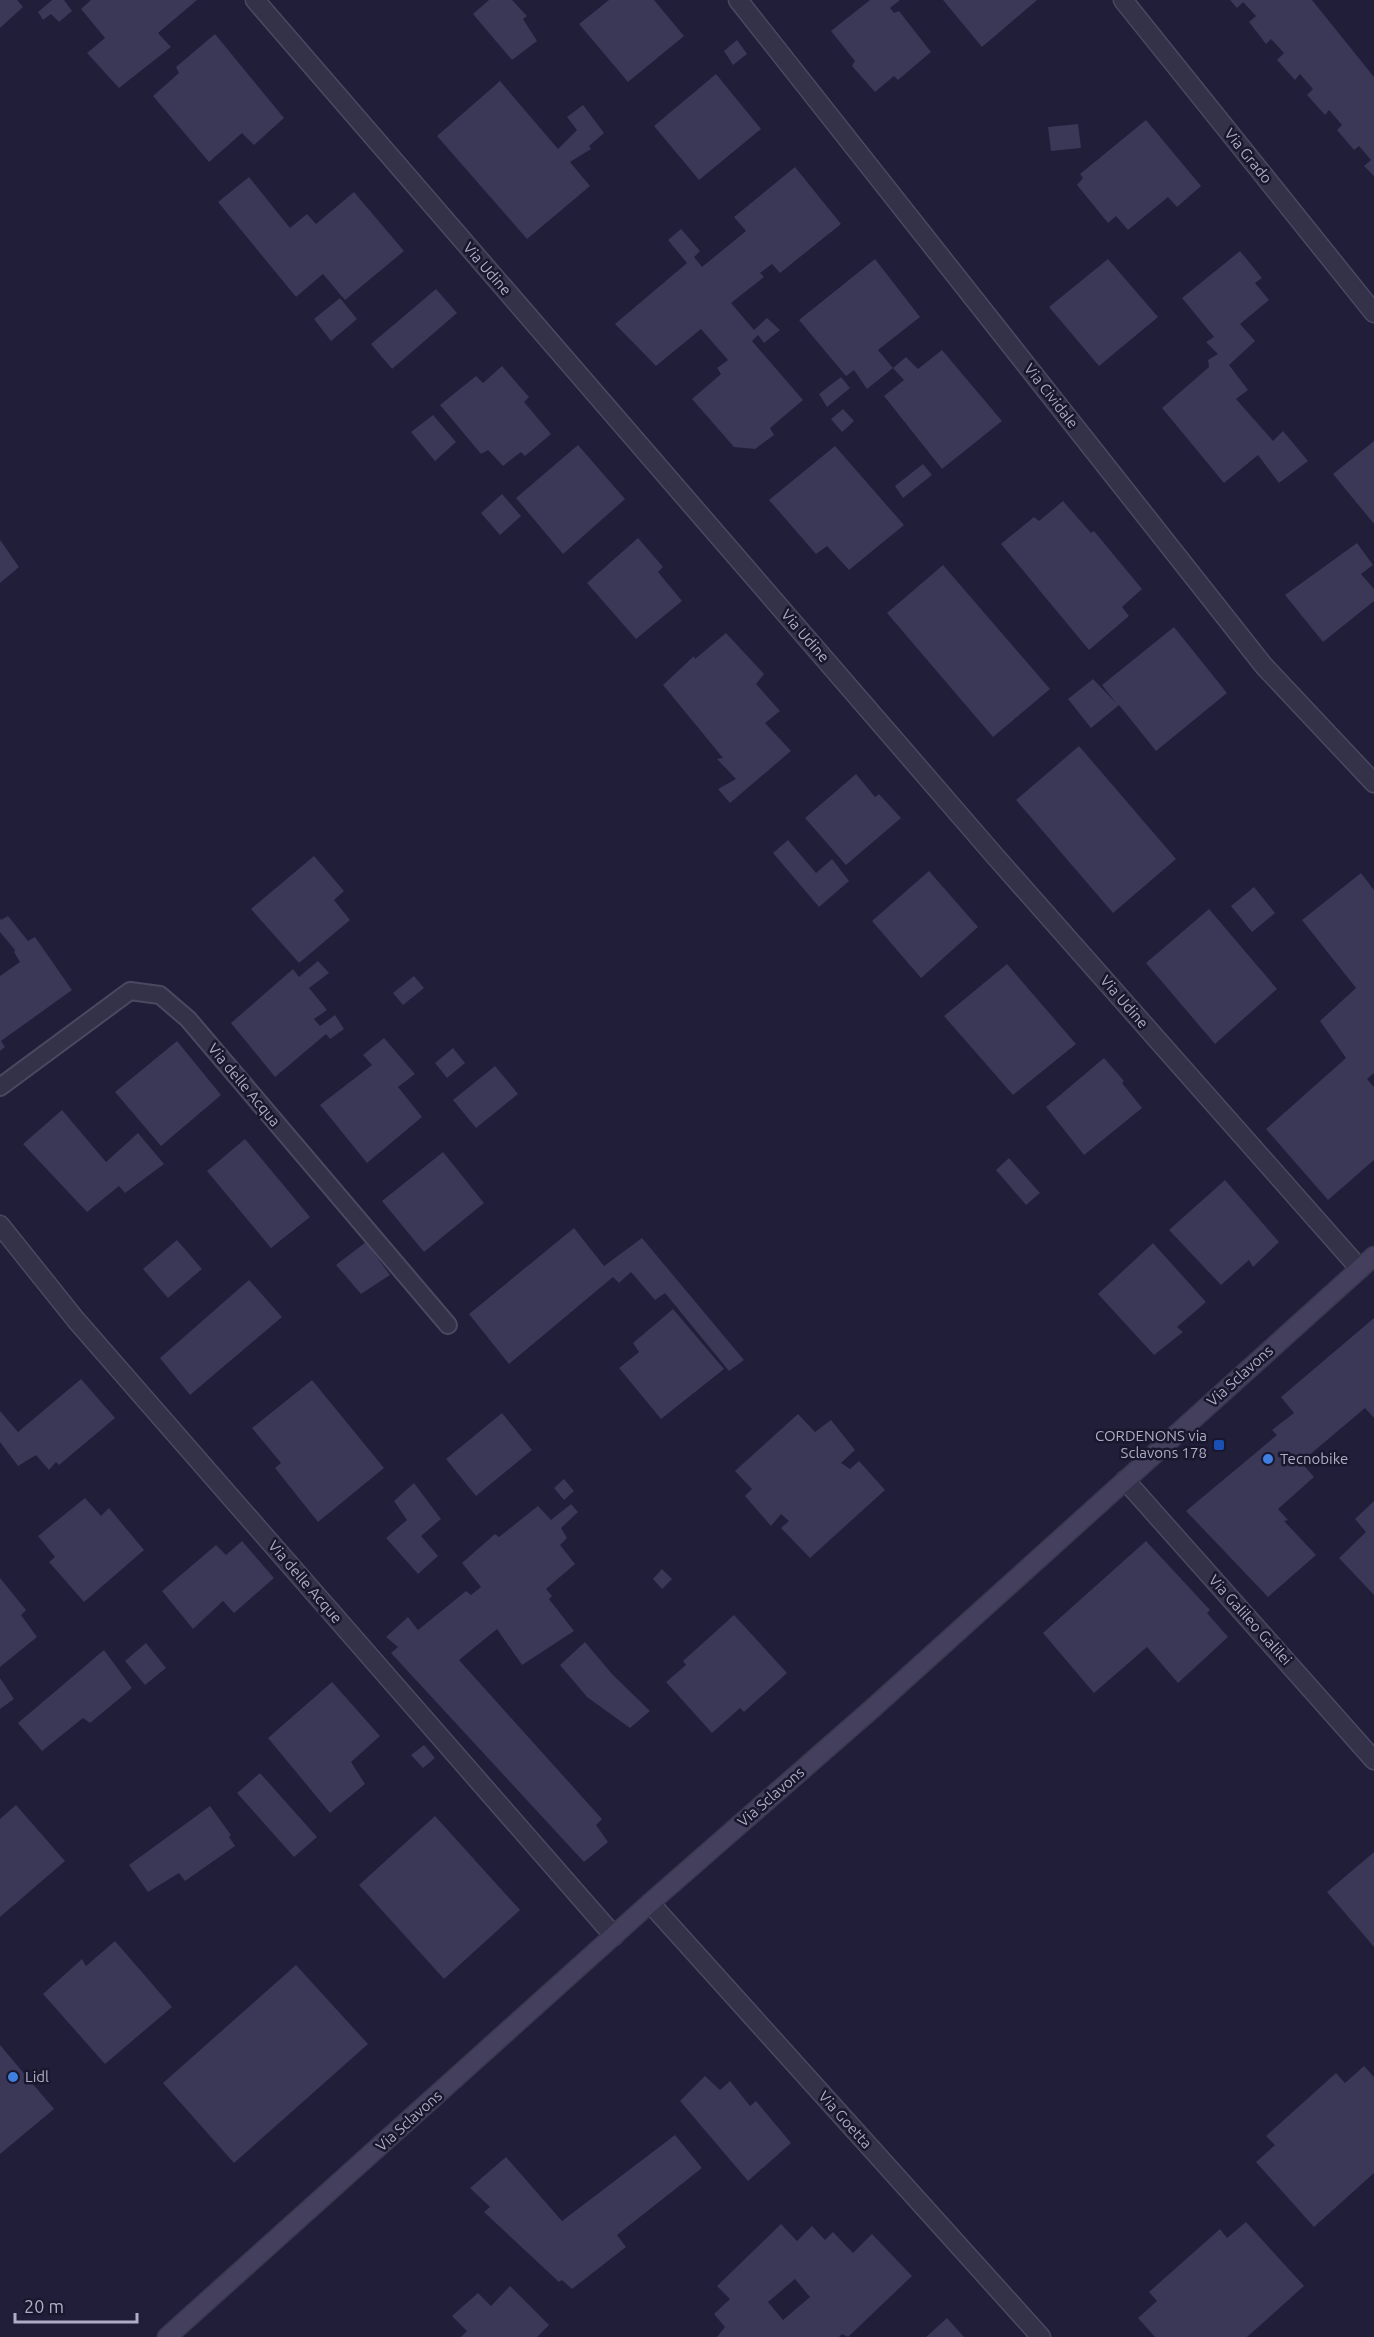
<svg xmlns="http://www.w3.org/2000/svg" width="1374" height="2337" viewBox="0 0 1374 2337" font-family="Ubuntu,sans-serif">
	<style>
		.building { fill: #3a3757; fill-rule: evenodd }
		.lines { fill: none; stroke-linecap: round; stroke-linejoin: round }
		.lane-casing { stroke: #4b4961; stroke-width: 20 }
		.street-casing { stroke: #4b4961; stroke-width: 21 }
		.secondary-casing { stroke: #3a3850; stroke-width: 21 }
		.lane { stroke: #333249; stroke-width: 16 }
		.street { stroke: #333249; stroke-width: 18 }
		.secondary { stroke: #433f5d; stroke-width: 18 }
		.transit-dot { fill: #1a4fb4; stroke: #19172d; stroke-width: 2 }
		.shop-dot { fill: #3f7fe0; stroke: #19172d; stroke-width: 2 }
		.labels { text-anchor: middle; stroke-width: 5; stroke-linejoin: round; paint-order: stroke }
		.street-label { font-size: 15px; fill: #aeacc6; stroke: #19172d }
		.poi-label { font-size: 15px; fill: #aeacc6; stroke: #19172d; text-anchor: start }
	</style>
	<rect width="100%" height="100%" fill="#201e39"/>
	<path class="building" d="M0,0H17L23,7L0,28Z
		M52,0H64L72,11L59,22L51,14L43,20L38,12Z
		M91,0H197L158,33L171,47L119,88L87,53L105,38L81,9Z
		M489,0H512L527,16L523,19L537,41L512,60L473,14Z
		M609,0H654L684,36L628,82L579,24Z
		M870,0H900L890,8L894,13L899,11L931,52L898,80L894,76L875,92L852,66L855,61L831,31Z
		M943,0H1037L982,47Z
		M1230,0H1312L1374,77V176L1364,166L1371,160L1359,146L1354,150L1337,130L1342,125L1329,110L1325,115L1307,95L1313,89L1300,74L1295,80L1277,60L1284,53L1271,39L1266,44L1249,22L1256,16L1243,2L1237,8Z
		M215,34L284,118L254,145L242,133L209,162L153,96L179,73L176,67Z
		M737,40L747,54L733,65L724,51Z
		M716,74L761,129L699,180L654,126Z
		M500,81L558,149L577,130L567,117L583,105L604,133L589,146L591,149L570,162L590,186L527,239L437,136Z
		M1146,120L1201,186L1177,207L1168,197L1128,230L1116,216L1108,223L1077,185L1083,178L1080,174Z
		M1078,124L1081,148L1051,151L1048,127Z
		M795,167L841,224L780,273L772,264L760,273L764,277L731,303L754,330L767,318L780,330L764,343L758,335L752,341L803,400L770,428L774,435L755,449L734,447L692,399L721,374L717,368L728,360L701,329L656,366L615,324L687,263L668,240L681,229L700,251L694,257L702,267L746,231L734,217Z
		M249,177L290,228L307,214L316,224L354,192L404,251L345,300L323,274L296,297L218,202Z
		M1240,251L1262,278L1255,283L1269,300L1240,324L1255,341L1229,365L1248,390L1236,399L1273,441L1283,431L1308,461L1279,483L1258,455L1224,483L1162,408L1209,367L1208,360L1218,354L1206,342L1214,337L1182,298Z
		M875,259L920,317L878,350L893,368L867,389L854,370L846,376L799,320Z
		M1108,259L1158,317L1099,366L1049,307Z
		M436,289L457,313L392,369L371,344Z
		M340,298L357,319L331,341L314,319Z
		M942,350L1002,421L942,469L884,396L904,380L893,368L906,357L918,369Z
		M502,366L529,397L524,402L551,434L525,456L521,452L503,466L488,450L481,454L440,405L476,376L483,383Z
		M841,377L850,388L827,407L819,394Z
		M843,409L854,421L842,432L831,419Z
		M433,415L456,442L435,461L411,432Z
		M1374,441V524L1333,474Z
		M578,445L625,499L563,554L516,498Z
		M835,446L904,525L849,570L827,546L816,554L769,500Z
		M923,464L932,475L903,498L895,486Z
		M502,494L521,516L500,535L481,513Z
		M1063,501L1091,533L1094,531L1142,589L1122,607L1129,616L1089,650L1001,544L1034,517L1039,521Z
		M638,538L663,567L658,572L682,601L636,639L587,583Z
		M0,540L19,567L0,583Z
		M1357,543L1373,565L1361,574L1374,589V601L1323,642L1285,595Z
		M943,565L1050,689L993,737L887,613Z
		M1174,627L1227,693L1156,751L1119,705L1091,728L1068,699L1093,679L1116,703L1102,685Z
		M726,633L764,674L756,684L780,711L765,723L791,751L730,803L718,789L736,779L717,759L723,758L663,685L694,656L695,659Z
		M1079,746L1176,859L1113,913L1016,800Z
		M856,774L875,797L879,794L901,818L846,865L805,818Z
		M788,840L816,873L832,859L849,881L819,907L773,853Z
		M314,856L344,891L334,900L350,920L299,963L251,909Z
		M929,871L978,927L921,978L872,921Z
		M1361,873L1374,890V1073L1367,1079L1374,1087V1160L1328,1200L1266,1129L1346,1058L1320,1021L1356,988L1302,920Z
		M1254,887L1275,913L1252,932L1231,906Z
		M1209,909L1277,989L1215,1044L1146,963Z
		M8,916L28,941L35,937L72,990L1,1041L5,1047L0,1051V976L20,962L14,952L15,950L0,932V918L1,920Z
		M318,961L329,973L309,988L327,1010L314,1019L320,1026L335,1015L344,1029L330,1039L326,1034L275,1077L231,1023L293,969L299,977Z
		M1007,964L1076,1044L1013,1095L944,1016Z
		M414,976L424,988L403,1005L393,993Z
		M384,1038L415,1074L398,1087L422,1117L367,1163L320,1105L372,1065L363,1055Z
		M177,1041L221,1095L161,1146L115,1092Z
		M453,1048L465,1063L447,1078L435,1063Z
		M1104,1058L1124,1081L1122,1083L1142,1108L1084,1155L1046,1107Z
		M495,1066L518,1094L476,1128L453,1100Z
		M62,1110L106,1162L138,1133L164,1164L125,1193L119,1186L87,1212L23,1144Z
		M245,1139L310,1217L271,1248L207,1171Z
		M443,1152L484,1203L424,1252L382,1201Z
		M1009,1158L1040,1193L1026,1205L996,1170Z
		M1225,1180L1279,1242L1253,1267L1249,1260L1221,1285L1169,1230Z
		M574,1228L604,1266L642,1238L744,1360L729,1371L665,1293L655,1300L631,1272L619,1283L613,1277L509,1364L469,1314Z
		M177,1240L202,1269L168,1298L143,1269Z
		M366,1242L390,1275L361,1294L336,1265Z
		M1153,1243L1206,1302L1177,1327L1183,1332L1154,1355L1098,1294Z
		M249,1280L282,1317L190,1395L160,1358Z
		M673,1309L724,1369L661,1419L619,1368L639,1352L633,1343Z
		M1374,1318V1418L1365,1408L1301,1462L1314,1477L1278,1509L1288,1520L1284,1521L1316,1555L1268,1597L1186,1511L1277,1435L1272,1430L1294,1413L1281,1397Z
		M81,1379L115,1418L59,1465L56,1462L49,1470L36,1455L18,1466L0,1442V1411L18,1432Z
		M312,1380L384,1468L318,1522L275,1468L281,1463L252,1428Z
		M502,1413L532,1450L476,1496L446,1459Z
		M798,1414L815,1432L831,1420L855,1450L841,1463L850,1469L859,1461L885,1490L810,1558L781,1528L789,1521L781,1514L771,1526L745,1496L752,1489L735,1471Z
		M564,1479L574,1491L564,1500L554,1488Z
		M414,1483L441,1519L421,1536L438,1556L418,1574L386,1538L407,1520L394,1501Z
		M85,1498L101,1516L109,1508L144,1550L84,1602L49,1562L55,1557L38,1536Z
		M1374,1501V1595L1339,1558L1366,1532L1355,1519Z
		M571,1504L578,1512L561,1528L567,1538L560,1545L575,1564L546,1589L552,1596L549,1599L574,1631L522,1665L497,1629L459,1660L602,1819L596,1825L608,1842L584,1862L391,1653L398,1647L386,1637L408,1617L418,1630L466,1591L471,1595L481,1587L462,1563L495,1534L499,1537L538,1506L551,1520Z
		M242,1541L274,1578L234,1613L223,1601L193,1629L162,1591L216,1545L226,1555Z
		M1146,1541L1210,1610L1207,1613L1228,1637L1178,1683L1147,1647L1094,1693L1043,1633Z
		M662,1569L672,1579L662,1589L653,1579Z
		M0,1578L26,1610L21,1615L37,1637L0,1667Z
		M734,1615L787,1673L744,1712L740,1708L712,1733L666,1682L686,1665L683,1661Z
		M585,1642L612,1674L650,1711L630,1728L587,1697L560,1665Z
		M146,1643L166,1668L145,1685L125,1661Z
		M104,1650L132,1688L90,1723L83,1718L42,1751L18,1723Z
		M0,1678L14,1699L0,1709Z
		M332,1682L380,1736L351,1762L365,1784L330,1813L268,1738Z
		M424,1745L435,1758L423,1768L411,1755Z
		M260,1773L317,1837L294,1857L237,1793Z
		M16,1805L65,1861L0,1917V1819Z
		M210,1806L231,1835L229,1837L235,1846L185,1881L179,1873L148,1892L129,1865Z
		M435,1816L520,1910L444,1979L359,1885Z
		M1374,1852V1947L1327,1892Z
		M115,1941L172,2007L105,2064L43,1994L82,1959L86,1966Z
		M296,1965L368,2044L234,2163L163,2083Z
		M0,2045L54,2109L0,2154Z
		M1364,2066L1374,2077V2173L1314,2227L1256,2162L1275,2145L1266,2136L1336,2073L1345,2083Z
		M705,2076L720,2090L730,2081L750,2106L756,2101L791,2143L748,2181L680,2101Z
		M675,2135L702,2168L617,2235L626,2247L572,2289L562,2280L559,2282L484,2212L490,2207L470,2188L506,2157L562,2221Z
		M1246,2222L1304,2286L1247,2337H1155L1138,2318L1157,2301L1149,2292L1220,2229L1227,2238Z
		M781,2224L797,2241L812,2226L825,2240L833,2232L853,2253L872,2234L912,2276L848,2337L842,2334L839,2337H717L725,2327L714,2314L730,2299L717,2286ZM795,2279L810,2297L783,2320L768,2302Z
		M510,2286L549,2325L537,2337H461L467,2331L452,2316L478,2293L491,2306Z
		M947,2318L964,2337H926Z"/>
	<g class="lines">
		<defs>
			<path id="lane" d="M0,1087L130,991L160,995L188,1019L448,1325"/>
			<path id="street" d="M255,0L995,856L1360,1269
				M738,0L1264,666L1374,783
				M1123,0L1374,313
				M0,1225L76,1320L614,1936
				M1125,1480L1374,1760
				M650,1903L1041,2337"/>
			<path id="secondary" d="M167,2337L650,1903L873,1708L1374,1256"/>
		</defs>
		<use href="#lane" class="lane-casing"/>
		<use href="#street" class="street-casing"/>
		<use href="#secondary" class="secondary-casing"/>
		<use href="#lane" class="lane"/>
		<use href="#street" class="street"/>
		<use href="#secondary" class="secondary"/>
	</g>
	<rect class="transit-dot" x="1213" y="1439" width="12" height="12" rx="3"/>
	<g class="shop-dot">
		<circle cx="1268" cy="1459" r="6"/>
		<circle cx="13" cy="2077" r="6"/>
	</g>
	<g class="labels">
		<g class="street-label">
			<text transform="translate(1248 156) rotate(51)" y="5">Via Grado</text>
			<text transform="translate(487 269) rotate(49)" y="5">Via Udine</text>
			<text transform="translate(1051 396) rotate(52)" y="5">Via Cividale</text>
			<text transform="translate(805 636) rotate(49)" y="5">Via Udine</text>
			<text transform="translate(1124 1002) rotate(49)" y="5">Via Udine</text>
			<text transform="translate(244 1085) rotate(50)" y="5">Via delle Acqua</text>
			<text transform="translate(1240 1376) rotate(-42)" y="5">Via Sclavons</text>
			<text transform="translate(305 1582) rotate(49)" y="5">Via delle Acque</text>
			<text transform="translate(1250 1620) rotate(48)" y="5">Via Galileo Galilei</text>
			<text transform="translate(771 1797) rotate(-41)" y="5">Via Sclavons</text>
			<text transform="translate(845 2120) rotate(48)" y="5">Via Goetta</text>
			<text transform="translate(409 2121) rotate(-42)" y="5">Via Sclavons</text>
		</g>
		<g class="poi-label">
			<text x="1207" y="1441" text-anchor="end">CORDENONS via<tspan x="1207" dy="17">Sclavons 178</tspan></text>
			<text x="1280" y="1464">Tecnobike</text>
			<text x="25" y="2082">Lidl</text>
		</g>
	</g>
	<path d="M15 2313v9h122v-9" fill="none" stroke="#aeacc6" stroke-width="3"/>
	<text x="24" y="2313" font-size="18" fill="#aeacc6" stroke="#19172d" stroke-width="4.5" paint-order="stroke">20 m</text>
</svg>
